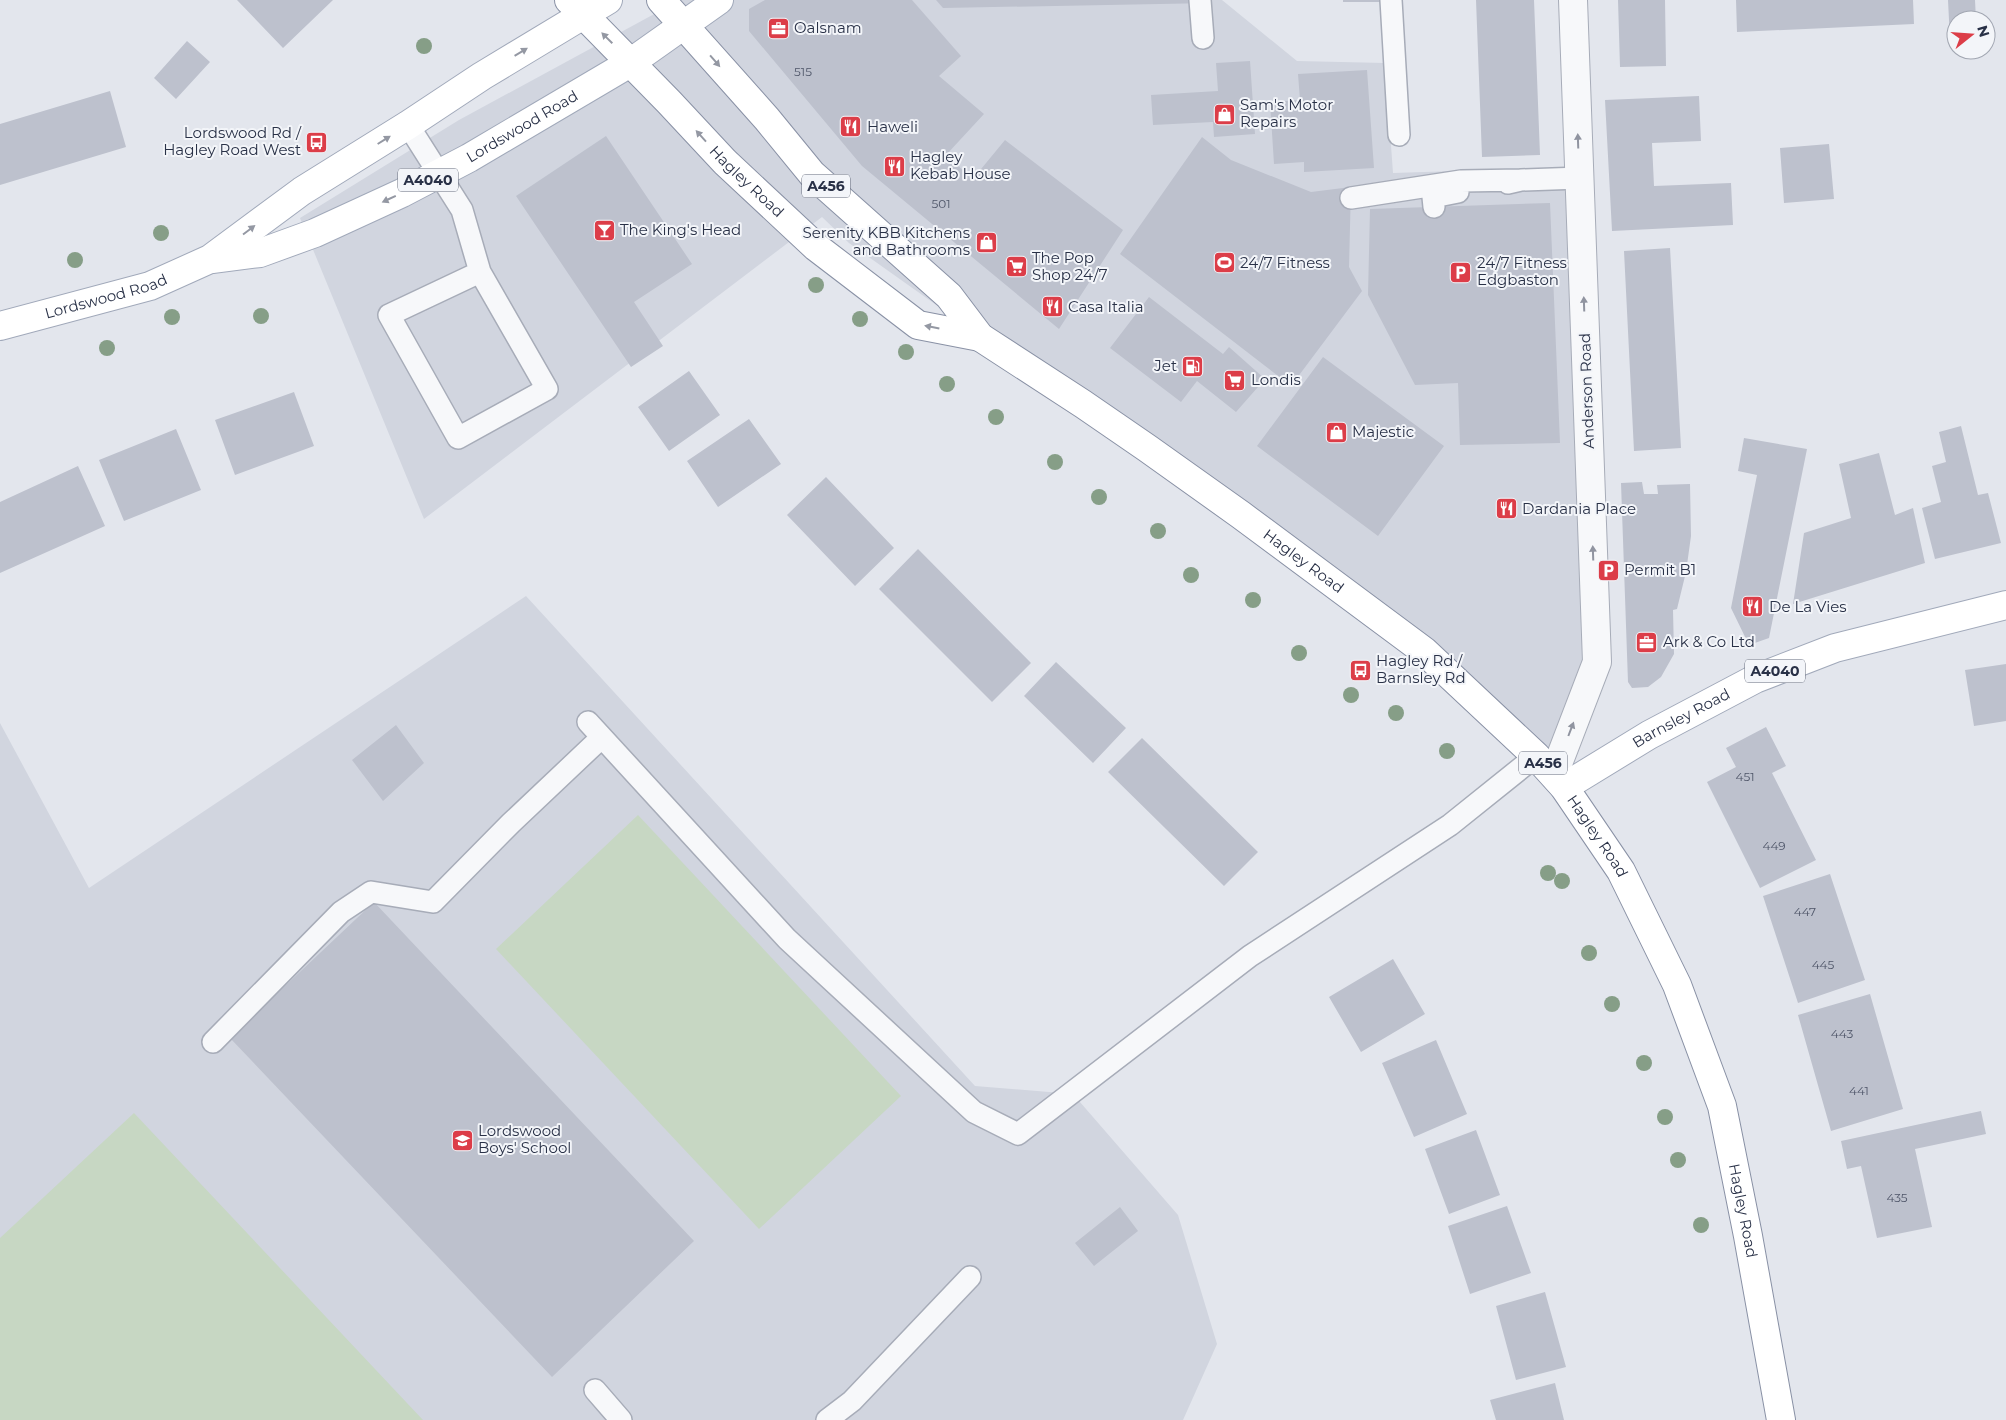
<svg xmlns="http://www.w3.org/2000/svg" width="2006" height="1420" viewBox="0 0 2006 1420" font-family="Montserrat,sans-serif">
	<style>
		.built { fill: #d1d5df }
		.green { fill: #c7d7c3 }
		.building { fill: #bdc1cd }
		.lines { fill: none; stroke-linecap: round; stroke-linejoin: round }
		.lane-casing { stroke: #a7acb8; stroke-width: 24 }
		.street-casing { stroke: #a7acb8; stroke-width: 30 }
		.primary-casing { stroke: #a1a9ba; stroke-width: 30 }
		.highway-casing { stroke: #8991a5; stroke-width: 30 }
		.lane { stroke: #f7f8fa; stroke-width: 21 }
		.street { stroke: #f7f8fa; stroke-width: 28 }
		.primary { stroke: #fff; stroke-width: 28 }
		.highway { stroke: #fff; stroke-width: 28 }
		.tree { fill: #869e87 }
		.oneway { fill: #9498a3 }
		.oneway2 { fill: #9094a0 }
		.labels { text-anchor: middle; stroke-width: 4; stroke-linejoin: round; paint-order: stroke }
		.number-label { font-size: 12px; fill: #4e5568 }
		.shield { fill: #f3f5f9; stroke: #666c7c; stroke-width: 1 }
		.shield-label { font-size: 14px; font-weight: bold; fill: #293147 }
		.poi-label { font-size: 15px; fill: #293147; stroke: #f3f5f9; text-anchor: start }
		.street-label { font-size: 15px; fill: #293147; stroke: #f3f5f9 }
	</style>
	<rect width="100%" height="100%" fill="#e3e6ed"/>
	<path class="built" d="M680,0H1222L1297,61L1385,63L1393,173L1579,167L1597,662L1554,774L1424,651L849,243L822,217L424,519L300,218L459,120Z
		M526,596L975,1086L1073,1094L1178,1215L1217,1344L1183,1420H0V723L89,888Z"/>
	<path class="green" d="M638,815L901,1096L759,1229L496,949Z
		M134,1113L423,1420H0V1238Z"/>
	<path class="building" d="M237,0H333L283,48Z
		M765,0H912L961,56L939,76L984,114L947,154L972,180L1005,140L1123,230L1059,329L862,166L749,31V9Z
		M936,0H1212V3L943,8Z
		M1343,0H1382L1383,2H1343Z
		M1476,0H1534L1540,155L1482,157Z
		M1618,0H1665L1666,66L1620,67Z
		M1736,0H1913L1914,24L1737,32Z
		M1948,0H1975L1976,20H1956V40H1950Z
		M187,41L210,62L176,99L154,78Z
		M1250,61L1255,134L1214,137L1213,122L1153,125L1151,95L1218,91L1216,63Z
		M1367,70L1374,168L1304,172V162L1274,164L1270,102L1300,100L1298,74Z
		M110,91L126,147L0,185V124Z
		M1699,96L1701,141L1652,143L1654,186L1731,183L1733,225L1612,231L1605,100Z
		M606,136L692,264L634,302L663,346L631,367L516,196Z
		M1202,137L1231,160L1311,192L1351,187L1349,267L1362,291L1291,386L1120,254Z
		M1829,144L1834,199L1784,203L1780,148Z
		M1550,203L1560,443L1460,445L1458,383L1415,385L1368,295L1370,209Z
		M1670,248L1681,448L1634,451L1624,251Z
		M1149,297L1223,354L1229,347L1265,379L1236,412L1197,381L1181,402L1110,348Z
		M1323,357L1444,446L1378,536L1257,446Z
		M689,371L720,415L669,451L638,407Z
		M294,392L314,446L235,475L215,420Z
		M749,419L781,464L718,507L687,461Z
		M1961,426L1978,495L1988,493L2001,543L1935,559L1922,508L1941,502L1932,466L1946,462L1939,432Z
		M176,429L201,490L124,521L99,460Z
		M1744,438L1807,449L1769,638L1749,645L1731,608L1757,475L1738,471Z
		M1879,453L1895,515L1913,508L1925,563L1793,604L1804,533L1851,518L1839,464Z
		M78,466L105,526L0,573V502Z
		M826,477L894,548L855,586L787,515Z
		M1642,482L1644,494H1658L1657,485L1690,484L1691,536L1686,572L1677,609L1673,610L1674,654L1661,677L1648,687L1632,688L1628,682L1621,483Z
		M918,549L1031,663L992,702L879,589Z
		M1056,662L1126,728L1093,763L1024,696Z
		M2006,664V721L1974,726L1965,670Z
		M396,725L424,763L383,801L352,760Z
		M1766,727L1786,766L1772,773L1816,860L1760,888L1707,782L1736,767L1726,748Z
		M1142,738L1258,852L1224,886L1108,772Z
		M1830,874L1865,980L1798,1003L1763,896Z
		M374,902L694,1241L552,1377L230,1038Z
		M1393,959L1425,1014L1361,1052L1329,997Z
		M1870,994L1903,1109L1831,1131L1798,1015Z
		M1436,1040L1467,1114L1414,1137L1382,1063Z
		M1981,1111L1986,1134L1915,1149L1932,1227L1877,1238L1861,1166L1847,1169L1841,1141Z
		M1476,1130L1500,1195L1449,1214L1425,1149Z
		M1507,1206L1531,1273L1470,1294L1448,1226Z
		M1120,1207L1138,1231L1094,1266L1075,1243Z
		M1545,1292L1566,1367L1516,1380L1496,1306Z
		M1555,1383L1564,1420H1496L1490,1400Z"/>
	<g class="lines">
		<defs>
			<path id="lane" d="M1200,0L1203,38
				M1391,0L1399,135
				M408,125L462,210L480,272L547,389L458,438L389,315L480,272
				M1508,183L1521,180L1580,178
				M1351,198L1461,181L1521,180
				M1434,207L1433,197L1458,192
				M588,722L787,939L974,1112L1018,1134L1250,956L1450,825L1536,756
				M213,1042L341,912L371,892L433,902L511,823L601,738
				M595,1390L621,1420
				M827,1420L852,1401L970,1277"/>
			<path id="street" d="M1554,774L1597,662L1573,0"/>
			<g id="primary">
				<path id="s1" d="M212,259L260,253L315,233L402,193L469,158L630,63L719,0"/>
				<path id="s2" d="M0,326L150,286L210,259L302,191L408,125L482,76L608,0"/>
				<path id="s3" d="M1564,787L1649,735L1755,679L1835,648L2006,605"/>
			</g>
			<g id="highway">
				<path id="s4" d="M569,0L669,102L725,162L816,247L918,325L980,337"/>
				<path id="s5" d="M661,0L767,119L812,174L949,296L980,337L1083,404L1147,448L1241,515L1424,651L1536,756L1564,787L1621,871L1677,985L1722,1106L1748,1236L1781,1420"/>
			</g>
		</defs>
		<use href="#lane" class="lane-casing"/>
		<use href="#street" class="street-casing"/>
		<use href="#primary" class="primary-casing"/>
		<use href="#highway" class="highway-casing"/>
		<use href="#lane" class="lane"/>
		<use href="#street" class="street"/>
		<use href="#primary" class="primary"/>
		<use href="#highway" class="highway"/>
	</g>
	<g class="tree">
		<circle cx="424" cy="46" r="8"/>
		<circle cx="161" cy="233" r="8"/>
		<circle cx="75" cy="260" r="8"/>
		<circle cx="816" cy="285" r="8"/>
		<circle cx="261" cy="316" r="8"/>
		<circle cx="172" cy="317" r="8"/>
		<circle cx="860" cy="319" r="8"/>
		<circle cx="107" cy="348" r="8"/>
		<circle cx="906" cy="352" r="8"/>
		<circle cx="947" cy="384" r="8"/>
		<circle cx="996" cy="417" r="8"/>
		<circle cx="1055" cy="462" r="8"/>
		<circle cx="1099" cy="497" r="8"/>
		<circle cx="1158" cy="531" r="8"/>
		<circle cx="1191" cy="575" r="8"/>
		<circle cx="1253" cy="600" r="8"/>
		<circle cx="1299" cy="653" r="8"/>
		<circle cx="1351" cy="695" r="8"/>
		<circle cx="1396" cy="713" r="8"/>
		<circle cx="1447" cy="751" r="8"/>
		<circle cx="1548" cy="873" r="8"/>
		<circle cx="1562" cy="881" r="8"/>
		<circle cx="1589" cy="953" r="8"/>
		<circle cx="1612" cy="1004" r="8"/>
		<circle cx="1644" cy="1063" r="8"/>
		<circle cx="1665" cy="1117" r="8"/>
		<circle cx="1678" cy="1160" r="8"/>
		<circle cx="1701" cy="1225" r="8"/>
	</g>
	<defs><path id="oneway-solid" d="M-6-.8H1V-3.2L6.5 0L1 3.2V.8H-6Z" transform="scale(1.25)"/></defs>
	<g class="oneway">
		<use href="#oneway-solid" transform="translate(607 38) rotate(-135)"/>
		<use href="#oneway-solid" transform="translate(521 52) rotate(-31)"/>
		<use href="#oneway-solid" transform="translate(715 61) rotate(49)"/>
		<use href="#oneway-solid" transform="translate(701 136) rotate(-132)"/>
		<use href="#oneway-solid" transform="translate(384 140) rotate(-32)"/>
		<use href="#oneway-solid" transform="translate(389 199) rotate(155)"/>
		<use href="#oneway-solid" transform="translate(249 230) rotate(-37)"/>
		<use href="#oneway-solid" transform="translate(932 327) rotate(-169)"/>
	</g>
	<g class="oneway2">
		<use href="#oneway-solid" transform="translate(1578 141) rotate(-92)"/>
		<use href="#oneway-solid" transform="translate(1584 304) rotate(-92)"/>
		<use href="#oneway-solid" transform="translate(1593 553) rotate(-92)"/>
		<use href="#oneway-solid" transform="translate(1571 729) rotate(-69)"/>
	</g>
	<defs>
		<symbol id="office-square" viewBox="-11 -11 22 22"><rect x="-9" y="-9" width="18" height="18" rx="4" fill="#dc3d48" stroke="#f3f5f9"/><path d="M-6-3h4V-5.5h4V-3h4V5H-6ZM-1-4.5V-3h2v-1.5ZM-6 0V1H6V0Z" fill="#fff"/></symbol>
		<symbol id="shop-square" viewBox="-11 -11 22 22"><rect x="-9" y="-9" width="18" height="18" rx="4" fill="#dc3d48" stroke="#f3f5f9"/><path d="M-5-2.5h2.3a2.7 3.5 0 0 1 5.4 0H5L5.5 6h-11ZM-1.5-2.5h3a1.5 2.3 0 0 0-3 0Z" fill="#fff"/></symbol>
		<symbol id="restaurant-square" viewBox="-11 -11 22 22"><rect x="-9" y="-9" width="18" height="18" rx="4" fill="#dc3d48" stroke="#f3f5f9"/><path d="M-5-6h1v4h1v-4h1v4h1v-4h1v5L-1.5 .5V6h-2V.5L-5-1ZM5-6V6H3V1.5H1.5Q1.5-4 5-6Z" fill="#fff"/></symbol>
		<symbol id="bus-square" viewBox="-11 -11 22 22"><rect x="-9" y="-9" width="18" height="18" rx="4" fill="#dc3d48" stroke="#f3f5f9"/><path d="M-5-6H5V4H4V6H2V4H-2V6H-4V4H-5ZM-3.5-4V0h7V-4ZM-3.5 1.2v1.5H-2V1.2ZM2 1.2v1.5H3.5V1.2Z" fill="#fff"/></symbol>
		<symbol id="bar-square" viewBox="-11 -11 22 22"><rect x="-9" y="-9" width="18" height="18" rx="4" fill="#dc3d48" stroke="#f3f5f9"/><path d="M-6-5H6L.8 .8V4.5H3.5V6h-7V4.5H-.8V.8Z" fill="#fff"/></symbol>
		<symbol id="stadium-square" viewBox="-11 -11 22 22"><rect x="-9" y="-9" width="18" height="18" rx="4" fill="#dc3d48" stroke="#f3f5f9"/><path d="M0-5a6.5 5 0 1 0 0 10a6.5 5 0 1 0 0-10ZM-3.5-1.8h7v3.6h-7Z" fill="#fff"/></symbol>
		<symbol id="supermarket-square" viewBox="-11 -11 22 22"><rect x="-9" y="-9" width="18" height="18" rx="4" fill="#dc3d48" stroke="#f3f5f9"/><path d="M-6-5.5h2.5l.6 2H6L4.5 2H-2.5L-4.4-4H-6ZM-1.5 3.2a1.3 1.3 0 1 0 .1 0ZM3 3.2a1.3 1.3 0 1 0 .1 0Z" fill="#fff"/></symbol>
		<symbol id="parking-square" viewBox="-11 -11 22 22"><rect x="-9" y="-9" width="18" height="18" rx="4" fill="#dc3d48" stroke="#f3f5f9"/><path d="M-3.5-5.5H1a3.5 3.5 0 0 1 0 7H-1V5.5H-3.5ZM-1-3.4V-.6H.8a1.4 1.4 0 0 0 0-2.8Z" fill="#fff"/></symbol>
		<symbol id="fuel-square" viewBox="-11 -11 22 22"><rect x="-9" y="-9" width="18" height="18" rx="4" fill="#dc3d48" stroke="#f3f5f9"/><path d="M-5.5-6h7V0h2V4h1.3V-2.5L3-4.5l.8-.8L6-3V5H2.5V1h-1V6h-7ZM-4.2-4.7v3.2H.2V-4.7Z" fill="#fff"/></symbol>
		<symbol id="school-square" viewBox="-11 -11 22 22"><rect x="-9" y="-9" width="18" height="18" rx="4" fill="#dc3d48" stroke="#f3f5f9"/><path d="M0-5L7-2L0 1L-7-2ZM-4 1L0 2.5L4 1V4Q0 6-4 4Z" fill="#fff"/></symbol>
	</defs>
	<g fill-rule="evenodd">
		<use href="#office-square" x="766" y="16" width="25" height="25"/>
		<use href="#shop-square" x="1212" y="102" width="25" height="25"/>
		<use href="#restaurant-square" x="838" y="114" width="25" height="25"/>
		<use href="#bus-square" x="304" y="130" width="25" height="25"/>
		<use href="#restaurant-square" x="882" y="154" width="25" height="25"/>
		<use href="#bar-square" x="592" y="218" width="25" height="25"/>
		<use href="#shop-square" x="974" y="230" width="25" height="25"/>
		<use href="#stadium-square" x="1212" y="250" width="25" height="25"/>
		<use href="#supermarket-square" x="1004" y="254" width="25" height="25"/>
		<use href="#parking-square" x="1448" y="260" width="25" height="25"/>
		<use href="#restaurant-square" x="1040" y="294" width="25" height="25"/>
		<use href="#fuel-square" x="1180" y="354" width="25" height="25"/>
		<use href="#supermarket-square" x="1222" y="368" width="25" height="25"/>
		<use href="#shop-square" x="1324" y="420" width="25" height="25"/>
		<use href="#restaurant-square" x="1494" y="496" width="25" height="25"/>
		<use href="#parking-square" x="1596" y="558" width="25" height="25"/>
		<use href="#restaurant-square" x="1740" y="594" width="25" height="25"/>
		<use href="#office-square" x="1634" y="630" width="25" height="25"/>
		<use href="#bus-square" x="1348" y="658" width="25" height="25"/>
		<use href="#school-square" x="450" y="1128" width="25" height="25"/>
	</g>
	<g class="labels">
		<g class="number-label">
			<text x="803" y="76">515</text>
			<text x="941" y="208">501</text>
			<text x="1745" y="781">451</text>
			<text x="1774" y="850">449</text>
			<text x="1805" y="916">447</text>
			<text x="1823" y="969">445</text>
			<text x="1842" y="1038">443</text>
			<text x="1859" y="1095">441</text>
			<text x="1897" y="1202">435</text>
		</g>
		<g class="shield">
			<rect x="398" y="168.5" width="60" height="23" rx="4"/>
			<rect x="802" y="174.5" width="48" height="23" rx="4"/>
			<rect x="1745" y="659.5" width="60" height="23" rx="4"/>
			<rect x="1519" y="751.5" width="48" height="23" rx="4"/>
		</g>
		<g class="shield-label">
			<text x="428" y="185">A4040</text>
			<text x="826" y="191">A456</text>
			<text x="1775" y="676">A4040</text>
			<text x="1543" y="768">A456</text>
		</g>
		<g class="poi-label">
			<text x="794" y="33">Oalsnam</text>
			<text x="1240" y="110">Sam's Motor<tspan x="1240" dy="17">Repairs</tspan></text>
			<text x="867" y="132">Haweli</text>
			<text x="301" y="138" text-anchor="end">Lordswood Rd /<tspan x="301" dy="17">Hagley Road West</tspan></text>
			<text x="910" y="162">Hagley<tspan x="910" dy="17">Kebab House</tspan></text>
			<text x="620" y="235">The King's Head</text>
			<text x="970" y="238" text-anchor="end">Serenity KBB Kitchens<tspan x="970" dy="17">and Bathrooms</tspan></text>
			<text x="1032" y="263">The Pop<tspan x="1032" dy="17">Shop 24/7</tspan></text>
			<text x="1240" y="268">24/7 Fitness</text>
			<text x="1477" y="268">24/7 Fitness<tspan x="1477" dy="17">Edgbaston</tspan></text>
			<text x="1068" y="312">Casa Italia</text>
			<text x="1177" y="371" text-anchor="end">Jet</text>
			<text x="1251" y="385">Londis</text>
			<text x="1352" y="437">Majestic</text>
			<text x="1522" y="514">Dardania Place</text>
			<text x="1624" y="575">Permit B1</text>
			<text x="1769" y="612">De La Vies</text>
			<text x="1663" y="647">Ark &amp; Co Ltd</text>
			<text x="1376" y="666">Hagley Rd /<tspan x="1376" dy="17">Barnsley Rd</tspan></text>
			<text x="478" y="1136">Lordswood<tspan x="478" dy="17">Boys' School</tspan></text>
		</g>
		<g class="street-label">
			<text dy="5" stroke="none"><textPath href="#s1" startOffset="340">Lordswood Road</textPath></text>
			<text dy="5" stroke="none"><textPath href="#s4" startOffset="254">Hagley Road</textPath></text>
			<text dy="5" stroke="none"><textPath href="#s2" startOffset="110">Lordswood Road</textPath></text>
			<text transform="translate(1587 391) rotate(-92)" y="5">Anderson Road</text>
			<text dy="5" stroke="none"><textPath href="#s5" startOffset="859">Hagley Road</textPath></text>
			<text dy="5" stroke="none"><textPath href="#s3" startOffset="136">Barnsley Road</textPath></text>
			<text dy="5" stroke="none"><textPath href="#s5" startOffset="1264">Hagley Road</textPath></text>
			<text dy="5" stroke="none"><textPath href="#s5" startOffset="1669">Hagley Road</textPath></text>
		</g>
	</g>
	<g transform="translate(1971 35) rotate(73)"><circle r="24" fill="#f3f5f9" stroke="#a2a7b2"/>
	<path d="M0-4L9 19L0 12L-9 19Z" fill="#dc3d48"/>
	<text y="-8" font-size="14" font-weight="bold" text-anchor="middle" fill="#293147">N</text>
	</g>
</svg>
